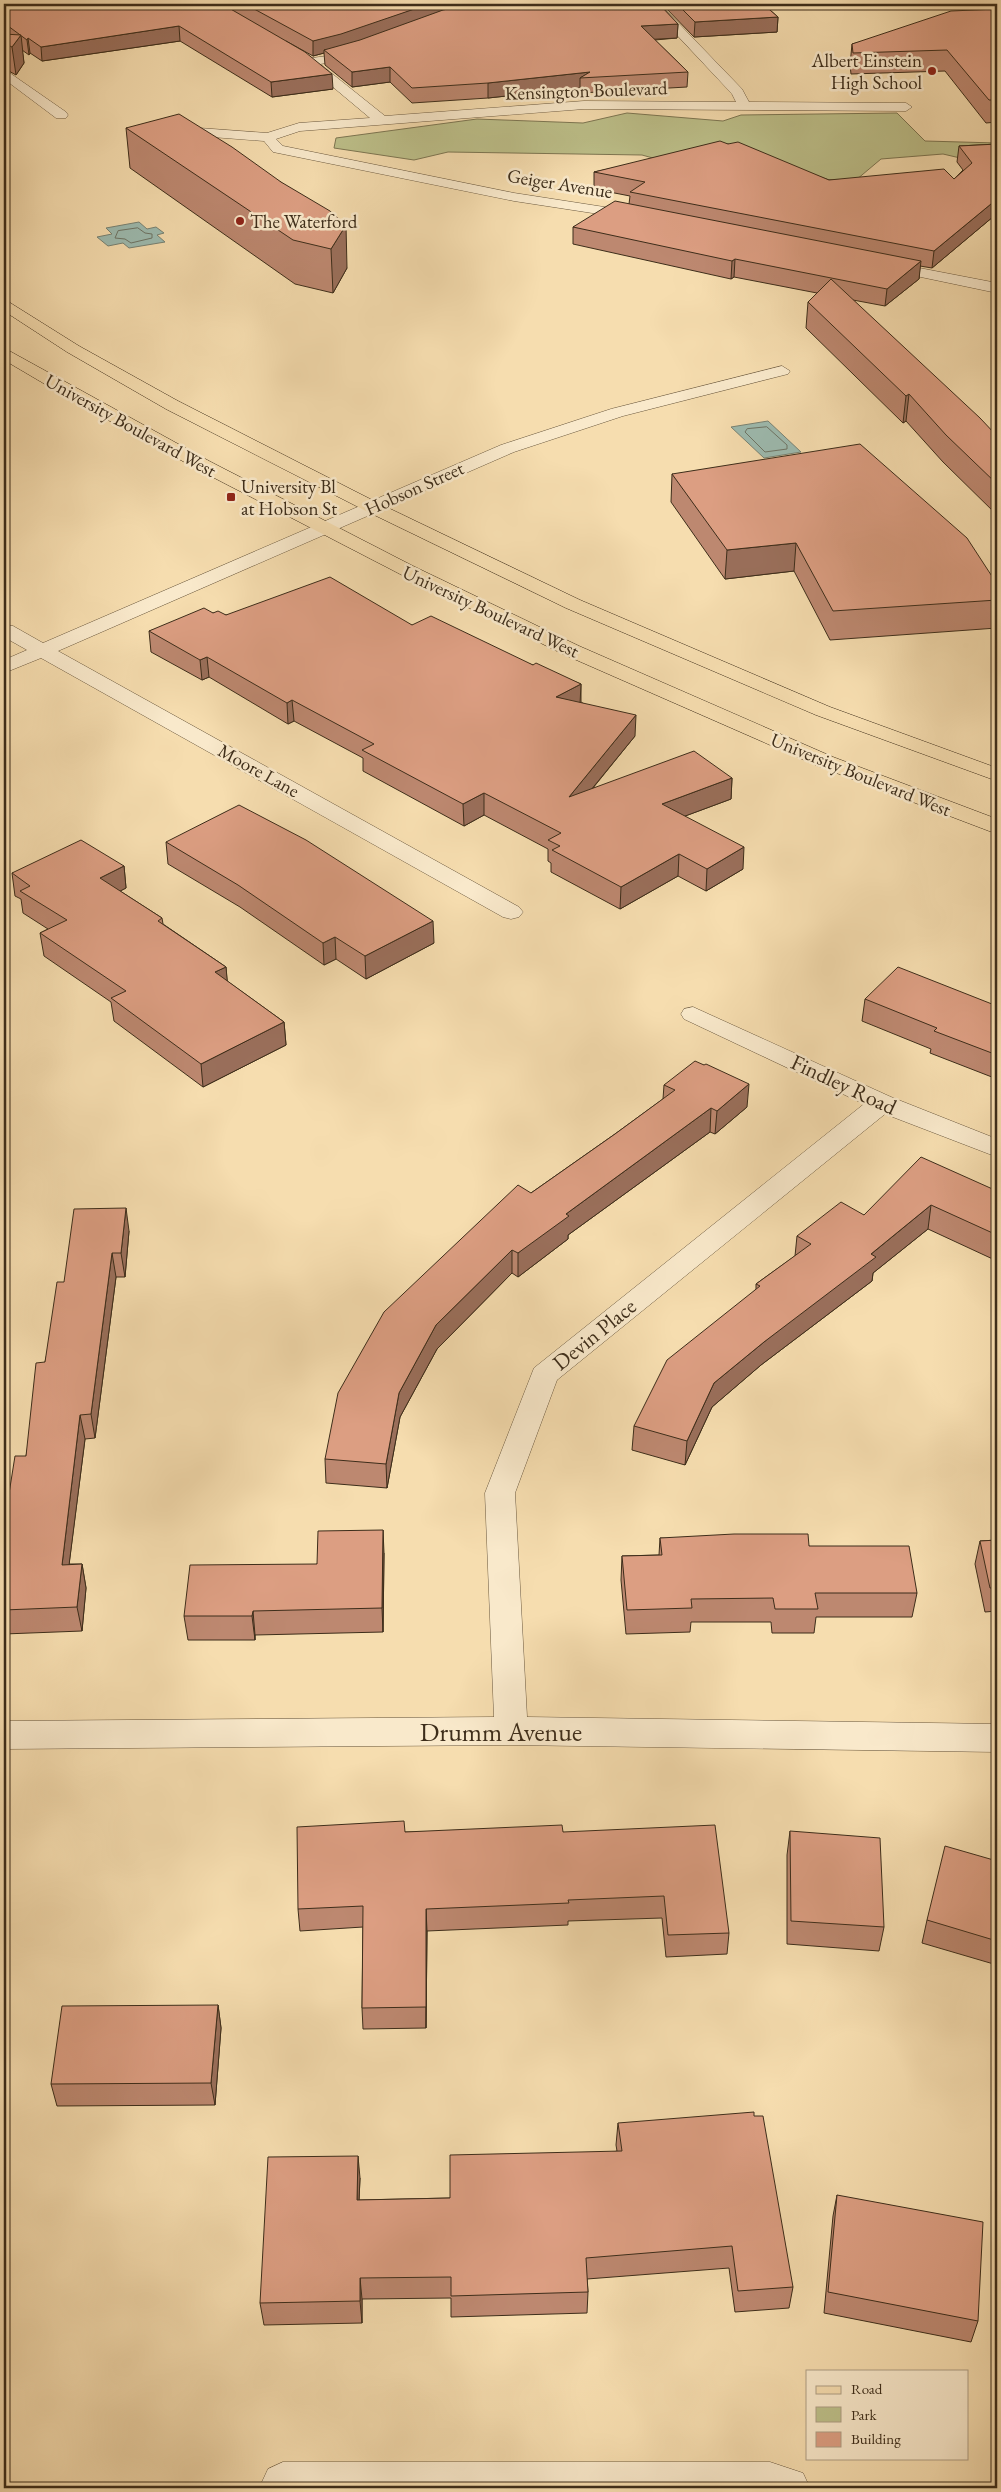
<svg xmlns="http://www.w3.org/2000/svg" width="1001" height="2492" viewBox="0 0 1001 2492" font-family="'EB Garamond',serif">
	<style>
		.green { fill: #bdc08a; stroke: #7d7652 }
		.water { fill: #9dbbb0; stroke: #778274 }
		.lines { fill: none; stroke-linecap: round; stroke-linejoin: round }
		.shore { stroke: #6d7465; stroke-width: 1 }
		.minor-casing { stroke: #6b593f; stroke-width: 1 }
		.major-casing { stroke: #3d2d1a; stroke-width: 1 }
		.minor { fill: #f9e9cb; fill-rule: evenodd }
		.major { fill: #f6ddaf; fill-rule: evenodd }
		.wall { fill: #bd8870; stroke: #3d2d1a }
		.shaded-wall { fill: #9a6f5b; stroke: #3d2d1a }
		.building { fill: #dc9e82; stroke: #3d2d1a }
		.poi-dot { fill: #8f2418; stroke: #f9e9cb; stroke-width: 2 }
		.labels { text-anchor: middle; stroke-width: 5; stroke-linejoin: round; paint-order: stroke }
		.far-poi-label { font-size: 19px; fill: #3d2d1a; stroke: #f9e9cb; text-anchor: start }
		.far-street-label { font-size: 19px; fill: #3d2d1a; stroke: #f9e9cb }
		.street-label { font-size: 22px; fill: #3d2d1a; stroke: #f9e9cb }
		.near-street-label { font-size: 26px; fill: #3d2d1a; stroke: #f9e9cb }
	</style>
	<rect width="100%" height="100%" fill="#f6ddaf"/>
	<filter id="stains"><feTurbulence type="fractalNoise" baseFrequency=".004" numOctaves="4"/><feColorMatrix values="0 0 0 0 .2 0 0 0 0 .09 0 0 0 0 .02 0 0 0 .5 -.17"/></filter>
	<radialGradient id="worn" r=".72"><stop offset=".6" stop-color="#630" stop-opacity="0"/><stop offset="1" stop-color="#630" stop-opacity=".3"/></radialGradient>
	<path class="green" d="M627,113L723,121L741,115L897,113L925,141L997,143V164H986L943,154L881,159L825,206L642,155L448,152L414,160L334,148L336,138L477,119L583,123Z"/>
	<path class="water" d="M139,222L147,229L156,227L164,233L157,235L165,242L129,248L123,243L108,246L97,237L112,234L106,228Z
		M768,421L801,452L764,458L731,427Z"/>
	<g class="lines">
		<path class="shore" d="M138,228L145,233L152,234V238L131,243L125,239L115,238L118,231Z
			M767,427L787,445V449L765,452L745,432L747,429Z"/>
		<defs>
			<path id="minor" d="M648,4H660L742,89L749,102L906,103L912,107L906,111L584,109L300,131L276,139L283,146L514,193L643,213L645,216L643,219L638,220L514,201L278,153L273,152L264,141L199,136L192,132L199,128L267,133L299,123L370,118L297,57L303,53L312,58L334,55L360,45L366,49L364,52L341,61L320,64L385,116L584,101L736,102L732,94Z
				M4,69L66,112L68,115L66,118H56L4,79Z
				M883,261L997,283V293L878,268L876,265Z
				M782,366L790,371L788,374L623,416L514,452L58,651L519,907L523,912L519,917L511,919L503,917L41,658L4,673V660L27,650L4,637V625L13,626L43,643L501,445L611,409Z
				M693,1007L891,1097L997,1139V1157L885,1114L557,1380L515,1493L527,1717L997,1724V1752L511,1745L4,1749V1721L494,1717L485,1493L534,1368L864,1104L684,1019L681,1014L684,1009Z
				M283,2462H770L803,2473L810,2488H263L261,2484L268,2469Z"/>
			<path id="major" d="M4,299L79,346L178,401L378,503L580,600L830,707L997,768V781L816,715L566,608L366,511L166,409L67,352L4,311Z
				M4,348L209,461L413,566L579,646L833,757L997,819V834L818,766L565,655L400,574L197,469L77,403L4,360Z"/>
		</defs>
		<use href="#minor" class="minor-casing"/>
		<use href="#major" class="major-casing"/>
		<use href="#minor" class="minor"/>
		<use href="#major" class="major"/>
	</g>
	<path class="wall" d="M4,4H659L678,24L677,38L655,40L688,72L687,87L580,93V88L488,98L412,103L390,82L352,87L325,65L324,53L313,56L286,41L333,89L272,97L180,41L42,61L30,53L29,55L22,50L24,63L16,75L7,70L9,85L4,93Z
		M662,4H763L778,17L777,32L694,37Z
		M997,9V122L986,123L945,71L851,74L850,65L852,44Z
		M126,128L281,182L347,268L333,293L295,284L130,168Z
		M728,144L829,180L954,179L963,170L957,162L959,146L997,144V215L994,216L932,268L920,266L919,279L885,306L853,300L997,436V515L943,462L906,421L903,423L806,328L808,302L817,293L734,277L731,279L573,244V227L629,204L630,196L594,189V172Z
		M996,322H997V342L994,340Z
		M997,359V381L992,379L994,361Z
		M672,474L997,584V628L830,640L794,571L725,579L671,502Z
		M213,613L226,615L412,625L533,665L581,684V702L635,736L593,788L732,778L731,799L685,816L743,869L706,891L678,876L620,909L551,872V863L548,861V849L484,815L464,826L363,771V758L294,721L288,724L209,677L202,680L151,652L149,631Z
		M166,842L434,943L366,979L336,959L324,965L240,907L168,864Z
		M124,866L126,888L120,891L162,918L163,924L226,967L227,981L284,1022L286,1045L203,1087L114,1021L111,1002L44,956L40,933L48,929L23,913L21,899L15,896L12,873Z
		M865,999L997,1006V1079L930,1053L931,1049L862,1021Z
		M704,1065L747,1107L715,1134L710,1132L568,1235V1239L518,1277L512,1273L437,1349L400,1417L387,1488L326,1483L325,1459L531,1193L615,1134L663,1099L664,1085Z
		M997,1191V1261L928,1229L873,1273L872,1281L761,1365L712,1407L685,1465L632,1450L634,1426L756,1289V1284L795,1256L797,1236L864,1215Z
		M129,1231L125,1277H116L95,1438L85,1439L69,1564H82L86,1588L82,1631L4,1634V1525L26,1456L45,1362L64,1282Z
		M660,1538L809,1546L917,1593L912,1617H816L814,1633H772L771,1622H691L690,1632L626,1634L621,1580L622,1556L659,1555Z
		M997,1540V1611L985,1612L975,1564L980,1541Z
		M384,1553L383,1632L255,1635V1640H188L184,1616L317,1564Z
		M790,1831L884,1927L879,1951L787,1944V1855Z
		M405,1832H563L729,1933L727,1954L666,1957L662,1918L568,1921V1925L427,1931L426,2028L363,2029L362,2008L363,1927L300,1931L298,1909Z
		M997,1861V1965L922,1943L927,1920Z
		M218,2005L221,2028L215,2105L57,2106L51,2084Z
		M618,2123L793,2287L789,2308L735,2312L729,2268L587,2279L588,2292L587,2313L451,2317V2298L362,2299V2323L264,2325L260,2303L360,2178L359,2200L450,2198L617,2151L616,2145Z
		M837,2195L978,2321L971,2342L824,2313L833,2216Z"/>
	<path class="shaded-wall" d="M429,4H486L341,49L324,50V53L313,56V41Z
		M778,17L777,32L694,37L695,22Z
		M678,24L677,38L641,40V26Z
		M179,26L180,41L42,61L41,47Z
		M21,35L24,63L16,75L12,47Z
		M28,38L30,53L29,55L27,40Z
		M6,57L9,85L4,93V60Z
		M390,67V82L352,87V72Z
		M590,72L580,78V88L488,98V83Z
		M332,74L333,89L272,97L271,82Z
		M997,199V215L994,216L932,268L934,251Z
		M346,225L347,268L333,293L331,249Z
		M735,259L734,277L731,279L732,261Z
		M921,261L919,279L885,306L887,289Z
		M909,394L906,421L903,423L906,396Z
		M796,543L794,571L725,579L727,550Z
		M207,657L209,677L202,680L200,660Z
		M581,684L580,704L556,697Z
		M292,700L294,721L288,724L287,703Z
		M636,715L635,736L568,818L569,797Z
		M732,778L731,799L661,825L662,804Z
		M484,793V815L464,826L463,804Z
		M744,847L743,869L706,891L707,869Z
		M679,854L678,876L620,909L621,887Z
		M124,866L126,888L103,900L100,878Z
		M433,921L434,943L366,979L365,956Z
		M335,937L336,959L324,965L323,943Z
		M226,967L228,989L215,972Z
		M284,1022L286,1045L203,1087L201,1064Z
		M749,1084L747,1107L715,1134L717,1111Z
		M711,1108L710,1132L568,1235V1239L518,1277V1253L566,1214Z
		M931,1205L928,1229L873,1273L872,1281L761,1365L712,1407L685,1465L687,1441L714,1383Z
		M126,1208L129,1231L125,1277L121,1253Z
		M512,1250V1273L437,1349L400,1417L387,1488L386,1464L399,1393L436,1325Z
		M112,1253L116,1277L95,1438L91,1414Z
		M80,1415L85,1439L66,1589L62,1565Z
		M383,1530L384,1553L383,1632L382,1608Z
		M82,1564L86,1588L82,1631L77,1607Z
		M253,1611L255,1635V1640L252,1616Z
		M426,1909L427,1931L426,2028Z
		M218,2005L221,2028L215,2105L211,2083Z
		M358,2156L360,2178L358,2222L357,2200Z
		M360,2278L362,2299V2323L360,2301Z"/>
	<path class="building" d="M4,4H222L305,52L332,74L271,82L179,26L41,47L28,38L27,40L4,23Z
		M245,4H429L341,34L313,41Z
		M473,4H659L678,24L641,26L688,72L580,78L590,72L488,83L412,88L390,67L352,72L324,50L360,40L443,10Z
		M677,4H763L778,17L695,22Z
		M997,9V100H989L947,50L853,53L852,44L951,11Z
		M4,34L21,35L12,47L4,43Z
		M179,114L232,147L281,182L330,211L346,225L331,249L293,240L126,128Z
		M720,141L728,144L738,142L829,180L944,169L954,179L972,163L959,146L997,144V199L934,251L630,192L645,182L594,172Z
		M615,201L921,261L887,289L735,259L732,261L573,227Z
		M831,279L980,418L997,436V484L946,435L909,394L906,396L808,302Z
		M860,444L967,538L997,584V600L833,611L796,543L727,550L672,474Z
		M330,577L412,625L431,616L533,665L536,663L581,684L556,697L636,715L569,797L694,751L732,778L662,804L744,847L707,869L679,854L621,887L552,850L560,846L548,840L561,833L484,793L463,804L362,750L374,744L292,700L287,703L207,657L200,660L149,631L204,608L213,613L218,611L226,615Z
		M239,805L306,840L433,921L365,956L335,937L323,943L238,885L166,842Z
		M81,840L124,866L100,878L162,918L158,921L226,967L215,972L284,1022L201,1064L111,998L126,991L40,933L67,920L20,891L30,886L12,873Z
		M898,967L997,1006V1055L934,1031L937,1028L865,999Z
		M695,1061L704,1065L706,1064L749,1084L717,1111L711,1108L566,1214L569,1216L518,1253L512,1250L436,1325L399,1393L386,1464L325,1459L338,1393L384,1312L518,1185L531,1193L615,1134L675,1090L664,1085Z
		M921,1157L997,1191V1235L931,1205L871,1254L876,1257L764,1342L714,1383L687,1441L634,1426L667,1360L760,1286L756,1284L811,1244L797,1236L841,1202L864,1215Z
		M126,1208L121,1253H112L91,1414L80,1415L62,1565L82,1564L77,1607L4,1610V1525L15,1456H26L36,1363L45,1362L57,1282H64L74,1209Z
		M383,1530L382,1608L253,1611L252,1616H184L190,1565L317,1564L318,1531Z
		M734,1534H808L809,1546H909L917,1593H815L818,1609H775L773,1598L691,1599L692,1608L627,1610L622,1556L662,1555L660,1538Z
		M997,1540V1588H990L980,1541Z
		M404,1821L405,1832L562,1825L563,1832L715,1825L729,1933L668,1935L664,1896L568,1900L569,1903L426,1909V2007L362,2008L363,1906L298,1909L297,1827Z
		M790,1831L880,1838L884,1927L791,1921Z
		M945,1846L997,1861V1941L927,1920Z
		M218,2005L211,2083L51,2084L62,2006Z
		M754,2112V2116H763L793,2287L738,2291L732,2246L586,2258L588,2292L451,2296V2277L360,2278V2301L260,2303L268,2157L358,2156L357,2200L450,2198V2155L622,2151L618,2123Z
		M837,2195L983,2222L978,2321L828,2292Z"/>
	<g class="poi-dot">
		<circle cx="932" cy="71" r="5"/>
		<circle cx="240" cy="221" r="5"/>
		<rect x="226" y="492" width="10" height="10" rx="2.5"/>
	</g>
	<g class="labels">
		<g class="far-poi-label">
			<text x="922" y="67" text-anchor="end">Albert Einstein<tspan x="922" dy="22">High School</tspan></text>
			<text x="250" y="228">The Waterford</text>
			<text x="241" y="493">University Bl<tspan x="241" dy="22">at Hobson St</tspan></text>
		</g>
		<g class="far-street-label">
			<text transform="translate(586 90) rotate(-2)" y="7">Kensington Boulevard</text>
			<text transform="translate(560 183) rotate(9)" y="7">Geiger Avenue</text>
			<text transform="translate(131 425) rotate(29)" y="7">University Boulevard West</text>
			<text transform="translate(414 488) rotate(-24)" y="7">Hobson Street</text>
			<text transform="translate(491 611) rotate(25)" y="7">University Boulevard West</text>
			<text transform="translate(259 770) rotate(29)" y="7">Moore Lane</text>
			<text transform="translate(861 774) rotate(22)" y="7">University Boulevard West</text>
		</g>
		<g class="street-label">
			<text transform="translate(844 1084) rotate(25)" y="8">Findley Road</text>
			<text transform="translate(594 1334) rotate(-39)" y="8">Devin Place</text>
		</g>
		<g class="near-street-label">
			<text x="501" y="1741">Drumm Avenue</text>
		</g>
	</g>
	<rect width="1001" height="2492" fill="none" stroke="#f6ddaf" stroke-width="20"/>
	<rect x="5" y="5" width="991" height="2482" fill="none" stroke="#3d2d1a" stroke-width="2.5"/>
	<rect x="10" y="10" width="981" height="2472" fill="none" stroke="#3d2d1a"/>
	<rect x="806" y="2370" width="162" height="90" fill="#f9e9cb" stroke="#ae9e84"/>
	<rect x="816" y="2386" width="25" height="8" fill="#f6ddaf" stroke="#ae9e84"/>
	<text x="851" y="2394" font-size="15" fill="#3d2d1a">Road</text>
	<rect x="816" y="2407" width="25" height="15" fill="#bdc08a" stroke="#ae9e84"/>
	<text x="851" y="2420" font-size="15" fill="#3d2d1a">Park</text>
	<rect x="816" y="2432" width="25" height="15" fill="#dc9e82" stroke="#ae9e84"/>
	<text x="851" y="2444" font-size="15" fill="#3d2d1a">Building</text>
	<rect width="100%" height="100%" filter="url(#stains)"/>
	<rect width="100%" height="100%" fill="url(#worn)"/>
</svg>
